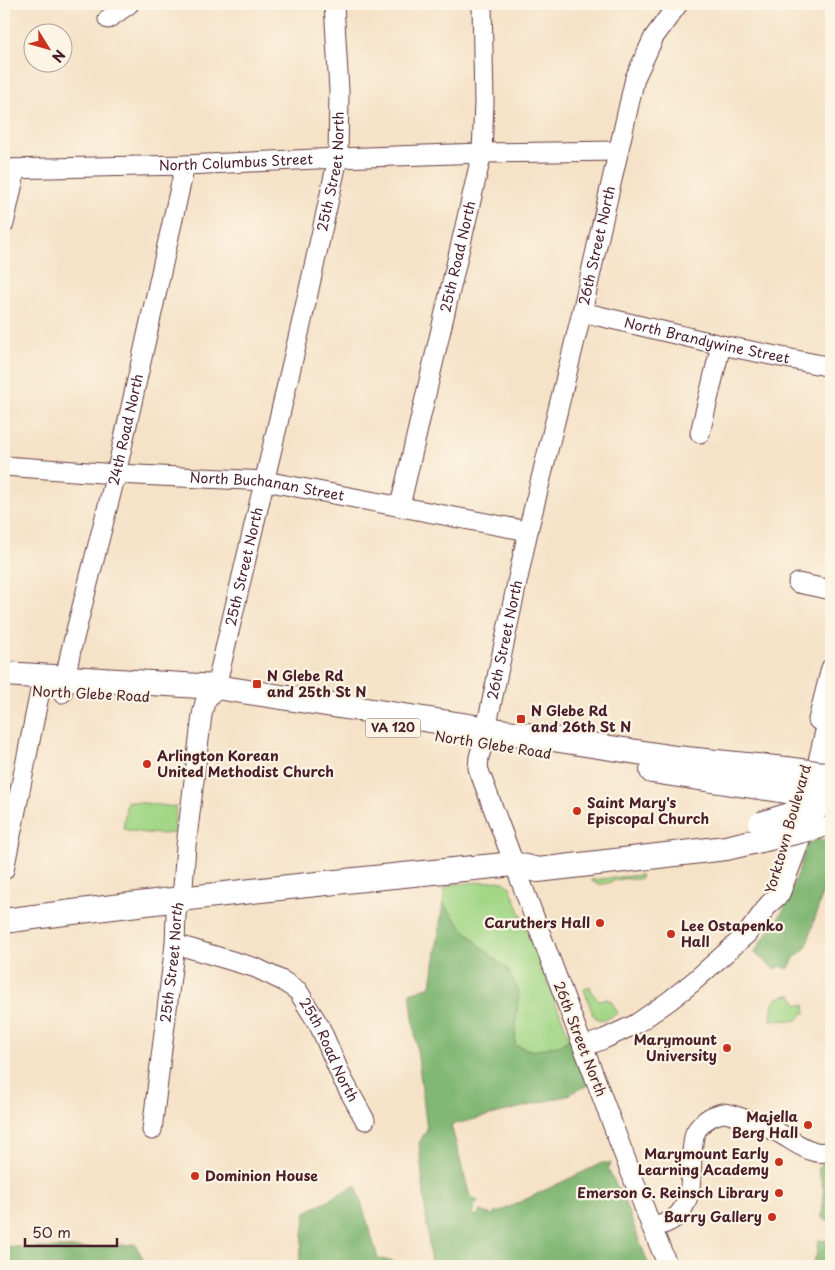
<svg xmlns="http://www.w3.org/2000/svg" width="835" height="1270" viewBox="0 0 835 1270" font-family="'Playpen Sans',sans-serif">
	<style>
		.green { fill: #a3d787; stroke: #767b59 }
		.forest { fill: #82b874; stroke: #666c50 }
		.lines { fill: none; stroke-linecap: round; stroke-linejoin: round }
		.minor-casing { stroke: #643c42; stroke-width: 21 }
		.major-casing { stroke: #643c42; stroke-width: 26 }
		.minor { stroke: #fff; stroke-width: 19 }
		.major { stroke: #fff; stroke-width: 24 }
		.major-bridge-casing { stroke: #643c42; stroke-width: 26; stroke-linecap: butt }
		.major-bridge { stroke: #fff; stroke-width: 24 }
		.poi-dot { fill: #c8321e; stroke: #fcf5e5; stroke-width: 2 }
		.labels { text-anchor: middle; stroke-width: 4.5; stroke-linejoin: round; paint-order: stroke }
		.shield { fill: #fcf5e5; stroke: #7f5f63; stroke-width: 1 }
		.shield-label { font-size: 12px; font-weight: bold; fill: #4a1f2b }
		.street-label { font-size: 14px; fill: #4a1f2b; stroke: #fcf5e5 }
		.poi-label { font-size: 14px; font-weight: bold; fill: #4a1f2b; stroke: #fcf5e5; text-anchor: start }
	</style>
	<rect width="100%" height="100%" fill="#fcf5e5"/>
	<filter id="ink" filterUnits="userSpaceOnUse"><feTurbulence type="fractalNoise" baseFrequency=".02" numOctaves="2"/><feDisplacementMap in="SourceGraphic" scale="10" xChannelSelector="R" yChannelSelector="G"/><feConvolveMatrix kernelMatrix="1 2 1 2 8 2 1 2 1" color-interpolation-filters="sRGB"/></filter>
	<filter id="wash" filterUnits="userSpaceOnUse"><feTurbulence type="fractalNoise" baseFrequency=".0096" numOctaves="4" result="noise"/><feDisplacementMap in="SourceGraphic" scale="20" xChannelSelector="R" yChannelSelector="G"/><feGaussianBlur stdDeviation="1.12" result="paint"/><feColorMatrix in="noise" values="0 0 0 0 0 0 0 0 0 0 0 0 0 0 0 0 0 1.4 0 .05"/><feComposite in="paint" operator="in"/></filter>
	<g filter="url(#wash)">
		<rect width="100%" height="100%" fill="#f5e2c7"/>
		<path class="green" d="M127,801L176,807L174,833C156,835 140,833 123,829Z
			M641,875V878C634,881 628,878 621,879C610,881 601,889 591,880Z
			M496,881L504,882L510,887L570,1039L559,1045L533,1051L515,1045L516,1018L519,992L507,969L480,946L459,924L443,903L445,888L454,884Z
			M590,986L592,993L599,1000L607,999L608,1001L610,999L618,1013C609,1018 601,1024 593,1015L584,989Z
			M792,995C799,1002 790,1004 805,1005L806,1013H803L797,1020C789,1022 780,1019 771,1020C772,1003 772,996 792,995Z"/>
		<path class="forest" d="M820,839L828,843L831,847V864L806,948L795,957L788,969L782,966L774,969L755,953C761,938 775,926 783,911C793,889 800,867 807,844Z
			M443,903L459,924L480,946L507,969L519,992L516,1018L515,1045L533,1051L559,1045L570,1039L588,1085L566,1096L451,1125L470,1197L478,1201L475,1205L473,1214L476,1216L481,1211L492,1215L496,1211L497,1213L602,1163H611L608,1169L623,1198L649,1266H431L419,1143L427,1129L410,993L431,986Z
			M822,1163L831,1164V1221L823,1219L822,1217L824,1192L818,1168Z
			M356,1185L378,1258L409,1266H299L306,1212Z
			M831,1227V1266H812L818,1251L817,1246L818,1240L829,1241Z
			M135,1244L147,1266H4V1246L34,1248H87Z"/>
	</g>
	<g filter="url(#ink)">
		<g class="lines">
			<defs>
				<g id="minor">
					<path d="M108,19L129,4"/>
					<path id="s1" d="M4,169L185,165L338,158L482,153L618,151"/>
					<path d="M4,224L16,169"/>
					<path id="s2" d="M582,312L721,345L831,367"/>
					<path d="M700,433L721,345"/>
					<path id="s3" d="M4,466L116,474L265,481L528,531"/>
					<path id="s4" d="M400,506L482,153L484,102L482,4"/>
					<path d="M798,583L831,590"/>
					<path id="s5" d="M62,693L71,650L116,474L185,165"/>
					<path d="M818,720L831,668"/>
					<path d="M812,786L831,706"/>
					<path d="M4,870L40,691"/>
					<path id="s6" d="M175,944L256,968L283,981L298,991L320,1027L342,1078L365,1120"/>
					<path d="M583,1047L604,1039L636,1024L669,1001L693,982L747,934L769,904L780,894L800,841L805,818"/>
					<path id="s7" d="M152,1130L175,944L176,914L183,887L186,846L202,715L205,702L216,687L301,325L338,158L339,91L334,4"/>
					<path d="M652,1228C661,1225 672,1222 679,1214C693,1197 691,1173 692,1152C693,1146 693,1139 695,1133C698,1127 705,1120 711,1117C714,1116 718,1114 722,1113C733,1113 768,1128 779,1133C792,1140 802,1149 816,1152C821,1153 827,1152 831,1151"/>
					<path id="s8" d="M668,1266L652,1228L621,1147L478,768L479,757L483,743L528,531L582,312L635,78L654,37L678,4"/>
				</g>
				<path id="major" d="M4,674L216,687L676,758L786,769
					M652,771L780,790
					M817,827L831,821
					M4,921C167,899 330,882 494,866L514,864L538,870L726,848L765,839"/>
			</defs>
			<use href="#minor" class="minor-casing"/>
			<use href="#major" class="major-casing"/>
			<use href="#minor" class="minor"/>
			<use href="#major" class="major"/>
			<defs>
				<path id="major-bridge" d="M786,769L831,775
					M780,790L827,798
					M761,824L822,805
					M765,839L817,827"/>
			</defs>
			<use href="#major-bridge" class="major-bridge-casing"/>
			<use href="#major-bridge" class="major-bridge"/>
		</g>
	</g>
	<g class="poi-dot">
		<rect x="252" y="679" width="10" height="10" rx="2.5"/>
		<rect x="516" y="714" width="10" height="10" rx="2.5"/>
		<circle cx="147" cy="764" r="5"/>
		<circle cx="577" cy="811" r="5"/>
		<circle cx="600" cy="923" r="5"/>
		<circle cx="671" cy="934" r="5"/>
		<circle cx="727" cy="1048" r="5"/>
		<circle cx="808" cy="1125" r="5"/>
		<circle cx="779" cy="1162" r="5"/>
		<circle cx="195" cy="1176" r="5"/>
		<circle cx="779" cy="1193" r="5"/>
		<circle cx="772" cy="1217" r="5"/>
	</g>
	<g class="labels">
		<rect class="shield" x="365.5" y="718.5" width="55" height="19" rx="4"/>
		<g class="shield-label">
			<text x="393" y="732">VA 120</text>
		</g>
		<g class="street-label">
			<text dy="5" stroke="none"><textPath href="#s1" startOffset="232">North Columbus Street</textPath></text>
			<text dy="5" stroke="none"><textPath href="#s7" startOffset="979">25th Street North</textPath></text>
			<text dy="5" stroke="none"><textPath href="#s8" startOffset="1069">26th Street North</textPath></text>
			<text dy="5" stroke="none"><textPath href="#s4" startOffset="256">25th Road North</textPath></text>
			<text dy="5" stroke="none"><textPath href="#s2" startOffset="128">North Brandywine Street</textPath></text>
			<text dy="5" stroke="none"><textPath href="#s5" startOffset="271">24th Road North</textPath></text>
			<text dy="5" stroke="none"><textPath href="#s3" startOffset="264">North Buchanan Street</textPath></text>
			<text dy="5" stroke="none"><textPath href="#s7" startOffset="574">25th Street North</textPath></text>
			<text dy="5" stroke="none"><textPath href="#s8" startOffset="664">26th Street North</textPath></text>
			<text transform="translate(91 694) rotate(3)" y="5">North Glebe Road</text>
			<text transform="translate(493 745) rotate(9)" y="5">North Glebe Road</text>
			<text transform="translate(788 829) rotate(-74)" y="5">Yorktown Boulevard</text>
			<text dy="5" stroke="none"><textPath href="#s7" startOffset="169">25th Street North</textPath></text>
			<text transform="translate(580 1039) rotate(69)" y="5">26th Street North</text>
			<text dy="5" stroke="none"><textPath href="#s6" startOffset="199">25th Road North</textPath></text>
		</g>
		<g class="poi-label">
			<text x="267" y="681">N Glebe Rd<tspan x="267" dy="16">and 25th St N</tspan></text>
			<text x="531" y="716">N Glebe Rd<tspan x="531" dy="16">and 26th St N</tspan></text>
			<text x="157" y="761">Arlington Korean<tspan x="157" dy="16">United Methodist Church</tspan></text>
			<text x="587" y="808">Saint Mary's<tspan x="587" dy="16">Episcopal Church</tspan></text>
			<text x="590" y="928" text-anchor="end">Caruthers Hall</text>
			<text x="681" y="931">Lee Ostapenko<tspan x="681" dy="16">Hall</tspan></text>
			<text x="717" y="1045" text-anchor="end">Marymount<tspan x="717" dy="16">University</tspan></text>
			<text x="798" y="1122" text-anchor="end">Majella<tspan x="798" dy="16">Berg Hall</tspan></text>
			<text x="769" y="1159" text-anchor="end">Marymount Early<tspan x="769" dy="16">Learning Academy</tspan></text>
			<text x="205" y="1181">Dominion House</text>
			<text x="769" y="1198" text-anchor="end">Emerson G. Reinsch Library</text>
			<text x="762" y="1222" text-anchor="end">Barry Gallery</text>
		</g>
	</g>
	<rect width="835" height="1270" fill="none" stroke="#fcf5e5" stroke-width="20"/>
	<g transform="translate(48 48) rotate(127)"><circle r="24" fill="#fcf5e5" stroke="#b59f9b"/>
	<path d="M0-4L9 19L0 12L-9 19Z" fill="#c8321e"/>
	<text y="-8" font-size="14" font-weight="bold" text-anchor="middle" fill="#4a1f2b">N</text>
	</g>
	<path d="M25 1238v8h92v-8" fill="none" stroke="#4a1f2b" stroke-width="2.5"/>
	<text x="32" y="1238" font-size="15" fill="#4a1f2b" stroke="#fcf5e5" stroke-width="4" paint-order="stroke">50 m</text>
</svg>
